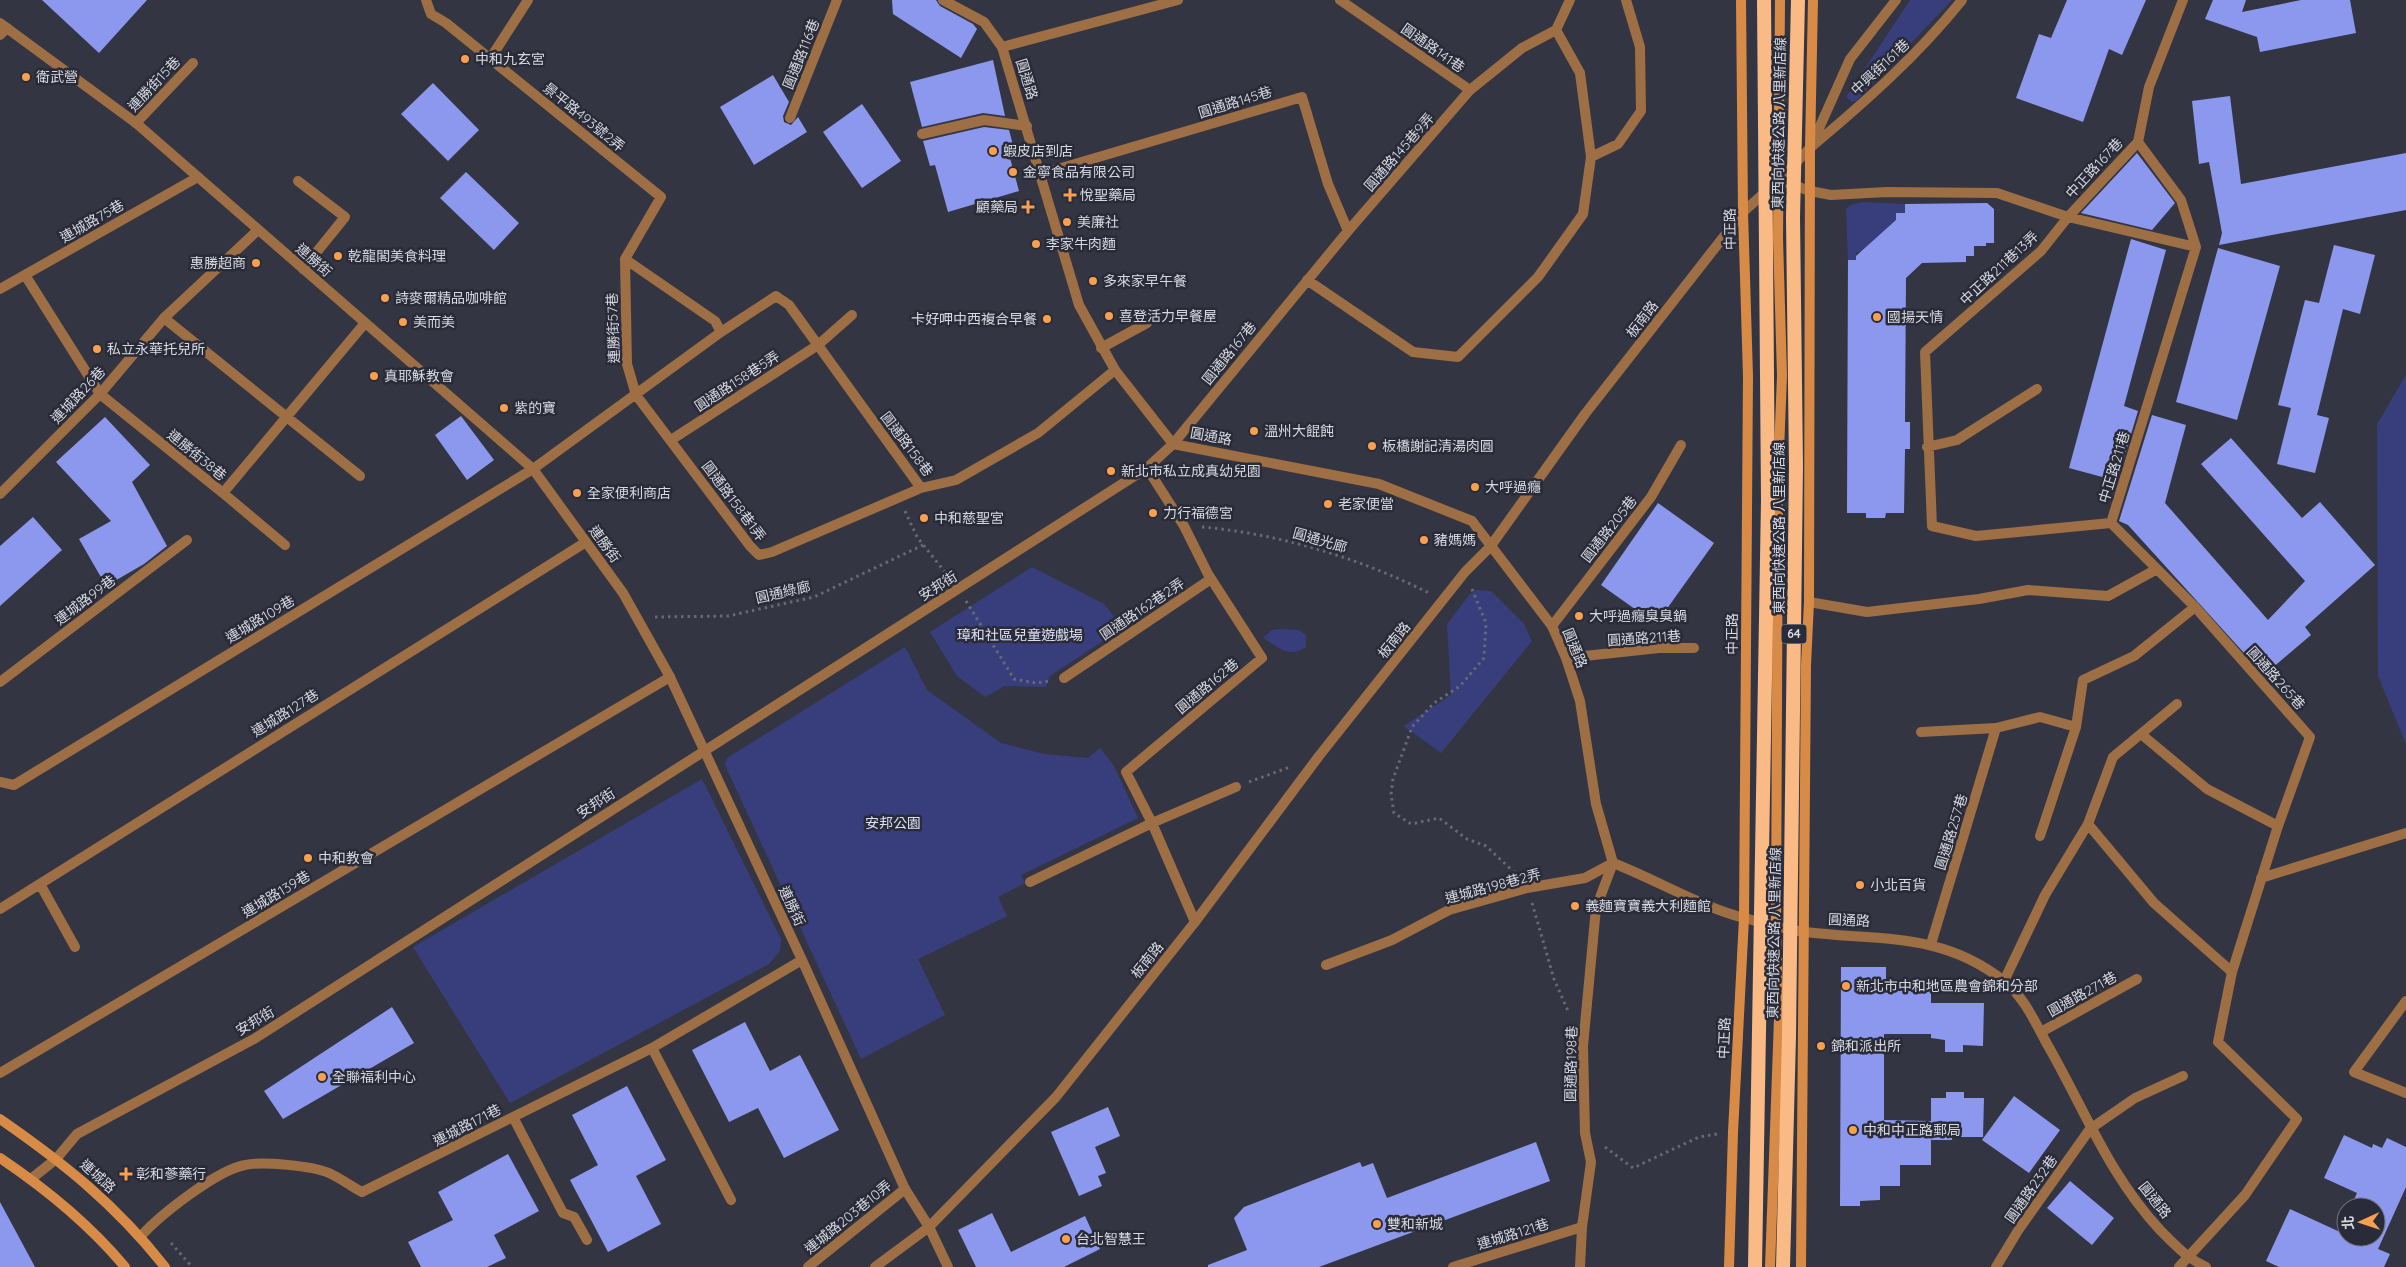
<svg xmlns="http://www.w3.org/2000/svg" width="2406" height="1267" viewBox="0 0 2406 1267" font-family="Quicksand,'Noto Sans TC',sans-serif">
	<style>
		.green { fill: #383e7c }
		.building { fill: #8c98ed }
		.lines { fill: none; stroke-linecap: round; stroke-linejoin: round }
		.path { stroke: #666974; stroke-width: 3; stroke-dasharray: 2.5 4; stroke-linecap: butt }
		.service { stroke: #9e6e45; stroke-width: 10 }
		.pedestrian { stroke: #9e6e45; stroke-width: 10 }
		.minor { stroke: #9e6e45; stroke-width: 10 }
		.tertiary { stroke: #9e6e45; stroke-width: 10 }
		.secondary { stroke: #d88b47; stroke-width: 10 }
		.trunk-bridge { stroke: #faba85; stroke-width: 14 }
		.poi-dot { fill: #fa9f4e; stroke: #292b38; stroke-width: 2 }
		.labels { text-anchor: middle; stroke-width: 5; stroke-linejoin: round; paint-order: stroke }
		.shield { fill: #292b38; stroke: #a3a5ae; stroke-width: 1 }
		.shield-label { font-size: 12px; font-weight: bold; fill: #d7d9e1 }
		.street-label { font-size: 14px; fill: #d7d9e1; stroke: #292b38 }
		.poi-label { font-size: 14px; fill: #d7d9e1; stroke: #292b38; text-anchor: start }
		.park-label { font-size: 14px; fill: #dbe0f6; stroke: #292b38 }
	</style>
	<rect width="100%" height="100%" fill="#333642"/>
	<path class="green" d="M1910,0H1952L1856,101L1852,102L1846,97Z
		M1862,202L1905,204V213H1896V226C1881,231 1875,238 1870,252H1856V260H1848L1846,209L1851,205Z
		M2406,375V744L2378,676L2377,424Z
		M1032,567L1104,604L1123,628L1050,676L1046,687L1005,686L985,697L957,676L930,632Z
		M1477,590L1491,591L1524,624L1532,641L1441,753L1404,726L1451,695L1447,624L1470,594Z
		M1281,629L1298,630L1306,635V647C1288,659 1279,647 1263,638L1272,630Z
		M905,647L927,690L1001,743L1044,754L1088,758L1100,748L1114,766L1138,818L1021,875L1025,883L998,897L1007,916L918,959L945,1015L861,1059L725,765L727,758Z
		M702,779L781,939L780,951L769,964L510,1103L413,947Z"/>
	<path class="building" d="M42,0H147L99,53Z
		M892,0H936L940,6L973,24L977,29L961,58L893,14Z
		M2067,0H2146L2122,55L2109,49L2083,122L2016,98L2039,34L2051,38Z
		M2213,0H2246L2242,12L2301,0H2350L2356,33L2260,52L2257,37L2205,19Z
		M993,60L1005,116L983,113L922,127L910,82Z
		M773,75L789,102L783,116L784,122L791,125L798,117L807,132L754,165L720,107Z
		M433,83L479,130L448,161L401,114Z
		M2230,96L2241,184L2406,153V210L2219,245L2222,233L2209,162L2199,164L2192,101Z
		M862,104L901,161L862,188L823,132Z
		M984,127L1009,130L1013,145L1007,147L1019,191L948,212L935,165L930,166L923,141Z
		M2137,153L2175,203L2152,230L2081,213Z
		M466,172L519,223L494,250L440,198Z
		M1987,203L1994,209V243H1986V246H1974V256H1966V262L1922,263L1906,278L1905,422H1910V449H1905L1904,513H1886L1885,518H1866V513H1847L1848,260H1856V256L1896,220V213H1905V204Z
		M2131,239L2166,250L2124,406L2138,411L2117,481L2069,468Z
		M2334,245L2375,255L2360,314L2343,309L2317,415L2329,418L2315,473L2277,464L2291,408L2278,405L2305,300L2319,303Z
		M2218,248L2280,266L2237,420L2176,402Z
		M2152,415L2186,425L2165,503L2268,620L2305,581L2201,464L2231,438L2302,518L2320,502L2375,565L2305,627L2311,635L2264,675L2128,525L2119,521Z
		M461,416L494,460L467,480L435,435Z
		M105,417L150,465L132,482L167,546L144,564L106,586L79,539L111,521L56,462Z
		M1658,503L1714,543L1656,624L1601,585Z
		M33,517L62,550L0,606V546Z
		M1841,967H1886V986H1931V1003H1984L1983,1046L1963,1045V1052H1945V1040L1931,1038V1034H1884V1120L1931,1121V1098H1946V1092H1964V1098H1984L1983,1137H1952V1140H1931V1165H1900V1186H1880V1200L1860,1201V1206H1840Z
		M392,1007L414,1043L283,1119L264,1091Z
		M745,1022L770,1071L800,1055L839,1130L784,1158L758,1108L729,1122L692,1050Z
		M627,1086L666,1160L636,1176L661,1224L608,1252L570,1180L598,1165L572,1115Z
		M2014,1096L2060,1130L2029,1173L1982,1140Z
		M1108,1107L1120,1136L1095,1147L1106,1173L1098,1176L1102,1186L1079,1196L1051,1132Z
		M2344,1135L2372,1148L2373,1144L2382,1148L2387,1138L2406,1147V1187L2378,1249L2390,1254L2384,1267H2279L2266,1261L2290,1209L2340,1232L2346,1218V1237H2376V1207H2351L2357,1193L2324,1178Z
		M1536,1142L1550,1181L1319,1267H1208V1265L1247,1250L1234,1218L1244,1207L1360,1162L1362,1167L1373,1163L1387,1198Z
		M508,1154L539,1211L494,1235L506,1258L487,1267H421L408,1242L453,1220L438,1192Z
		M2070,1181L2114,1218L2092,1245L2047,1208Z
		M0,1202L35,1267H0Z
		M992,1213L1011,1252L1085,1216L1100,1249L1064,1267H976L958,1230Z"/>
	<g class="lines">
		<path class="path" d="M905,511L917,537L948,576
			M1202,527C1280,534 1359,558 1429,593
			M1472,589L1486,623L1484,658L1460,686L1434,703L1412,727L1393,779L1391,794L1394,813L1411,824L1439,818L1467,839L1486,846L1516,874
			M966,601L1014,679L1036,683L1049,681
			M655,617L728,616L814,597L923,545
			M1249,782L1290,767
			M1532,903L1554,979L1569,1013
			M1605,1147L1633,1168L1699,1137L1717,1134
			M171,1243L192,1267"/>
		<path class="service" d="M426,0L431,14L446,23L661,197L625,259L627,364L636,395L750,546L759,555L772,552L921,488
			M0,35L7,28
			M490,59L528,0
			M136,123L193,63
			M922,134L984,120L1027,126
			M2138,142L2181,200L2196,247L2111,523L2195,607L2310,737L2278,826L2232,972L2218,1042L2297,1119L2245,1195L2179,1267
			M1591,157L1618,144L1641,111L1640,47L1626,0
			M1041,174L1302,97L1328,184L1348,231
			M1779,180L1810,191L1831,195L1887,192L1997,193L2068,217L2196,247
			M298,181L345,217L303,269
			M25,275L100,394L223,493L365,323
			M1307,280L1413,352L1458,357L1538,277L1583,214L1591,157L1580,73L1556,30
			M0,289L198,177
			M164,318L360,476
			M721,332L776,296L789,305L921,488L956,480L1038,433L1115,370
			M671,440L818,345L852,315
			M1173,444L1348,231L1470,90L1522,48L1556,30L1570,0
			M1927,447L1957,440L2037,389
			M1147,468L1184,526L1208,574L1262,658L1126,772L1152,823L1195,922
			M223,493L285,545
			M2111,523L1976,536L1932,526L1925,352L2041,251L2068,217L2138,142L2149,87L2183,0
			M1809,602L1867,612L1979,599L2028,590L2108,596L2157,569
			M1552,626L1651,497L1681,445
			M1566,658L1659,648H1694
			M1064,678L1211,579
			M0,682L187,540
			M1921,732L1996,728L2040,717L2076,727
			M2141,734L2207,789L2278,826
			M0,782L14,785L533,469L721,332L715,321L625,259
			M2088,824L2154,903L2232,972
			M2040,836L2076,727L2083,680L2134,656L2195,607
			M2261,878L2406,833
			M1030,882L1152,823L1236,787
			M40,884L75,947
			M0,909L586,542
			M1931,944L1996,728
			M1326,965L1392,940L1449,910L1527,888L1585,878L1613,863
			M2004,981L2045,895L2088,824L2113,757L2177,704
			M2406,1001L2354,1072L2406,1093
			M2041,1032L2137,979
			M0,1073L670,677
			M808,1267L905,1189
			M1996,1267L2019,1229L2090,1129L2135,1098L2183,1076"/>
		<path class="pedestrian" d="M1101,348L1147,323"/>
		<path class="minor" d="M1340,0L1470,90
			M0,23L136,123L533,469L623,593L670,677L802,960L905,1189L929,1227L948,1267
			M1002,47L1178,0
			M790,118L837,0
			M1812,144L1850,59L1896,0
			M1810,148C1865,102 1917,56 1962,0
			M0,494L100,394L164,318L258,230
			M652,1048L731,1200
			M513,1117L563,1213L574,1217L587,1240
			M31,1179L56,1159L77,1134L254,1039L1147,468L1173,444
			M141,1236C160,1215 217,1170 245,1165C262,1161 313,1166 329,1173C340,1178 351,1186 362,1192L652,1048L802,960
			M1453,1267L1582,1227
			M1580,1267L1582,1227L1591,1162L1585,1133L1583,1046L1596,908L1613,863"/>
		<path class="tertiary" d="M943,0L984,22L1002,47L1079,305L1115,370L1173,444L1379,484L1472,521L1552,626L1566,658L1580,701L1596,804L1613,863C1657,880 1699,906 1744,918C1764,923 1785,929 1805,932C1878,941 1941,931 2004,981C2024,997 2035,1022 2047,1044C2084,1108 2109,1176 2161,1231C2176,1246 2187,1258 2206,1267
			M875,1267L929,1227L1056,1097L1195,922L1319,756L1465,572L1490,547L1585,414L1743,212L1779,180L1810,148"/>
		<path class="secondary" d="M0,1119C65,1164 116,1205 165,1267
			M0,1158C46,1189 89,1224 125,1267
			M1729,1267L1733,1132L1744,918L1748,376L1743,212L1741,0
			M1770,1267L1779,1019L1776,925L1778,475L1782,376L1778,238L1780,0
			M1801,1267L1806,665L1809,602L1810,148L1813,0"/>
		<path class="trunk-bridge" d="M1755,1267L1768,500L1764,0
			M1783,1267L1789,1036L1796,466L1793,217L1798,0"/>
	</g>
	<g class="poi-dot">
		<circle cx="465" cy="59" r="5"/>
		<circle cx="26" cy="77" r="5"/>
		<circle cx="993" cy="151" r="5"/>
		<circle cx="1013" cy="172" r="5"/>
		<path d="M1067.5 187.5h5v5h5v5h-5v5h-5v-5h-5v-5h5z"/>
		<path d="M1025.5 199.5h5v5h5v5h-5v5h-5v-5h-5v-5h5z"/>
		<circle cx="1067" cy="222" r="5"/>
		<circle cx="1036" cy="244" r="5"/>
		<circle cx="338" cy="256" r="5"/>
		<circle cx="256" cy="263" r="5"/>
		<circle cx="1093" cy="281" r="5"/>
		<circle cx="385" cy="298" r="5"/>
		<circle cx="1109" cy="316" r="5"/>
		<circle cx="1877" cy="317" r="5"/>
		<circle cx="1047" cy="319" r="5"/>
		<circle cx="403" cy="322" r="5"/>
		<circle cx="97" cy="349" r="5"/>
		<circle cx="374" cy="376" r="5"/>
		<circle cx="504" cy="408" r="5"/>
		<circle cx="1254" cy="431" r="5"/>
		<circle cx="1372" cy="446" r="5"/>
		<circle cx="1111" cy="471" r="5"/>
		<circle cx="1475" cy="487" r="5"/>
		<circle cx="577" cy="493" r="5"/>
		<circle cx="1328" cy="504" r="5"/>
		<circle cx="1153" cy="513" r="5"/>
		<circle cx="924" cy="518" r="5"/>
		<circle cx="1424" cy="540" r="5"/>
		<circle cx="1579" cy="616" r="5"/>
		<circle cx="308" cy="858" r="5"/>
		<circle cx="1860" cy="885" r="5"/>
		<circle cx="1575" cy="906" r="5"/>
		<circle cx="1846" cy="986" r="5"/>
		<circle cx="1821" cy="1046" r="5"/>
		<circle cx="322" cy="1077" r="5"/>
		<circle cx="1853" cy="1130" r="5"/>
		<path d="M123.5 1166.5h5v5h5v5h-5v5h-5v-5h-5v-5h5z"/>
		<circle cx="1377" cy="1224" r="5"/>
		<circle cx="1066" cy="1239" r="5"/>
	</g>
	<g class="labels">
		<rect class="shield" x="1781.5" y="624.5" width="25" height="19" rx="4"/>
		<g class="shield-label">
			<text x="1794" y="638">64</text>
		</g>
		<g class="street-label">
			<text transform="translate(1433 48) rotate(35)" y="5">圓通路141巷</text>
			<text transform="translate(801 54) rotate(-68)" y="5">圓通路116巷</text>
			<text transform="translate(1880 67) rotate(-43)" y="5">中興街161巷</text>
			<text transform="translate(1027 79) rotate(73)" y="5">圓通路</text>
			<text transform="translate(154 84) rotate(-47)" y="5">連勝街15巷</text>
			<text transform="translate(1235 102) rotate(-17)" y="5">圓通路145巷</text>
			<text transform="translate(584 117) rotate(39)" y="5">景平路493號2弄</text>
			<text transform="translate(1779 123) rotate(-89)" y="5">東西向快速公路 八里新店線</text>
			<text transform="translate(1399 152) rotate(-49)" y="5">圓通路145巷9弄</text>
			<text transform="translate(2094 168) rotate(-47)" y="5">中正路167巷</text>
			<text transform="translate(92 221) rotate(-30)" y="5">連城路75巷</text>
			<text transform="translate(1730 229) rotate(-91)" y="5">中正路</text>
			<text transform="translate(314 260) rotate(41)" y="5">連勝街</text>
			<text transform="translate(1999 268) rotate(-43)" y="5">中正路211巷13弄</text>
			<text transform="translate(1642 319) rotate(-52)" y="5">板南路</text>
			<text transform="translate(613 328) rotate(-92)" y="5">連勝街57巷</text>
			<text transform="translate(1229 353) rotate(-51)" y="5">圓通路167巷</text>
			<text transform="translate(737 381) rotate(-33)" y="5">圓通路158巷5弄</text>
			<text transform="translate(78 395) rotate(-47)" y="5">連城路26巷</text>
			<text transform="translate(1211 436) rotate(10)" y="5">圓通路</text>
			<text transform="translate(907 444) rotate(53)" y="5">圓通路158巷</text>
			<text transform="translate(197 455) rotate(39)" y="5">連勝街38巷</text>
			<text transform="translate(2114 467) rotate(-73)" y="5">中正路211巷</text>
			<text transform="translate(734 501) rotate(53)" y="5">圓通路158巷1弄</text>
			<text transform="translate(1779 528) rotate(-90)" y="5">東西向快速公路 八里新店線</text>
			<text transform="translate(1609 529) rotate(-52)" y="5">圓通路205巷</text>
			<text transform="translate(1320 540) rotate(16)" y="5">圓通光廊</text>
			<text transform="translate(605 544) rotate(54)" y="5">連勝街</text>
			<text transform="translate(938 586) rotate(-32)" y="5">安邦街</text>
			<text transform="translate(783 592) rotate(-13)" y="5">圓通綠廊</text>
			<text transform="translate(85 600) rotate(-37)" y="5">連城路99巷</text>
			<text transform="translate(1142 609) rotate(-34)" y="5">圓通路162巷2弄</text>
			<text transform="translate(260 619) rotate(-31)" y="5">連城路109巷</text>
			<text transform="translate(1732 634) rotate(-90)" y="5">中正路</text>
			<text transform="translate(1644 638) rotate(-4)" y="5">圓通路211巷</text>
			<text transform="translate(1394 640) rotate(-51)" y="5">板南路</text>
			<text transform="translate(1575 648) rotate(68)" y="5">圓通路</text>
			<text transform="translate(2276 678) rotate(48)" y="5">圓通路265巷</text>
			<text transform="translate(1207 686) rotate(-40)" y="5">圓通路162巷</text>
			<text transform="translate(285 713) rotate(-32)" y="5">連城路127巷</text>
			<text transform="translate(596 803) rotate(-33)" y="5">安邦街</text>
			<text transform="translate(1951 832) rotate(-73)" y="5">圓通路257巷</text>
			<text transform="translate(1493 886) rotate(-15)" y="5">連城路198巷2弄</text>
			<text transform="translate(276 894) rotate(-31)" y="5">連城路139巷</text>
			<text transform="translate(792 906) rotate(65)" y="5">連勝街</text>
			<text transform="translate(1849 920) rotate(3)" y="5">圓通路</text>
			<text transform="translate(1774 933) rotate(-89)" y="5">東西向快速公路 八里新店線</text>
			<text transform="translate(1147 960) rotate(-51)" y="5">板南路</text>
			<text transform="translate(2082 994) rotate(-29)" y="5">圓通路271巷</text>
			<text transform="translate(255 1021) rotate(-31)" y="5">安邦街</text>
			<text transform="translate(1724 1038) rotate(-87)" y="5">中正路</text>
			<text transform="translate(1571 1064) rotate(-89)" y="5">圓通路198巷</text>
			<text transform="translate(467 1125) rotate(-27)" y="5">連城路171巷</text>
			<text transform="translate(98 1176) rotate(42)" y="5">連城路</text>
			<text transform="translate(2031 1189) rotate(-55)" y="5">圓通路232巷</text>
			<text transform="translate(2155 1200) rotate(51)" y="5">圓通路</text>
			<text transform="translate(848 1217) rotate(-39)" y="5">連城路203巷10弄</text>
			<text transform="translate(1513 1234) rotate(-17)" y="5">連城路121巷</text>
		</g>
		<g class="poi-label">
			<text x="475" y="64">中和九玄宮</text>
			<text x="36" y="82">衛武營</text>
			<text x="1003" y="156">蝦皮店到店</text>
			<text x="1023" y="177">金寧食品有限公司</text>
			<text x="1080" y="200">悅聖藥局</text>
			<text x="1018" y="212" text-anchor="end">顧藥局</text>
			<text x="1077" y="227">美廉社</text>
			<text x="1046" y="249">李家牛肉麵</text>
			<text x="348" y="261">乾龍閣美食料理</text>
			<text x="246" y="268" text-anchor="end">惠勝超商</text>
			<text x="1103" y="286">多來家早午餐</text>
			<text x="395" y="303">詩麥爾精品咖啡館</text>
			<text x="1119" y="321">喜登活力早餐屋</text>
			<text x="1887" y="322">國揚天情</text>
			<text x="1037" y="324" text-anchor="end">卡好呷中西複合早餐</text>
			<text x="413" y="327">美而美</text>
			<text x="107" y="354">私立永華托兒所</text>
			<text x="384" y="381">真耶穌教會</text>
			<text x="514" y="413">紫的寶</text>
			<text x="1264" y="436">溫州大餛飩</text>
			<text x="1382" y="451">板橋謝記清湯肉圓</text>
			<text x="1121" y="476">新北市私立成真幼兒園</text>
			<text x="1485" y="492">大呼過癮</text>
			<text x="587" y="498">全家便利商店</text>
			<text x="1338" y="509">老家便當</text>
			<text x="1163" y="518">力行福德宮</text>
			<text x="934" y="523">中和慈聖宮</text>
			<text x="1434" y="545">豬媽媽</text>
			<text x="1589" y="621">大呼過癮臭臭鍋</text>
			<text x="318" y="863">中和教會</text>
			<text x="1870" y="890">小北百貨</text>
			<text x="1585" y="911">義麵寶寶義大利麵館</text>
			<text x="1856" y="991">新北市中和地區農會錦和分部</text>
			<text x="1831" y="1051">錦和派出所</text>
			<text x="332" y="1082">全聯福利中心</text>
			<text x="1863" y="1135">中和中正路郵局</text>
			<text x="136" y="1179">彰和蔘藥行</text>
			<text x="1387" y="1229">雙和新城</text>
			<text x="1076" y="1244">台北智慧王</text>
		</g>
		<g class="park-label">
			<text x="1020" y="640">璋和社區兒童遊戲場</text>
			<text x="893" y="828">安邦公園</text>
		</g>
	</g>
	<g transform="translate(2361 1222) rotate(267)"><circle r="24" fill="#292b38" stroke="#6f717c"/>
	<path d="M0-4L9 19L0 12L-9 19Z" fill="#fa9f4e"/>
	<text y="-8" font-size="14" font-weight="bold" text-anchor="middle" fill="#d7d9e1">北</text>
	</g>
</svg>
